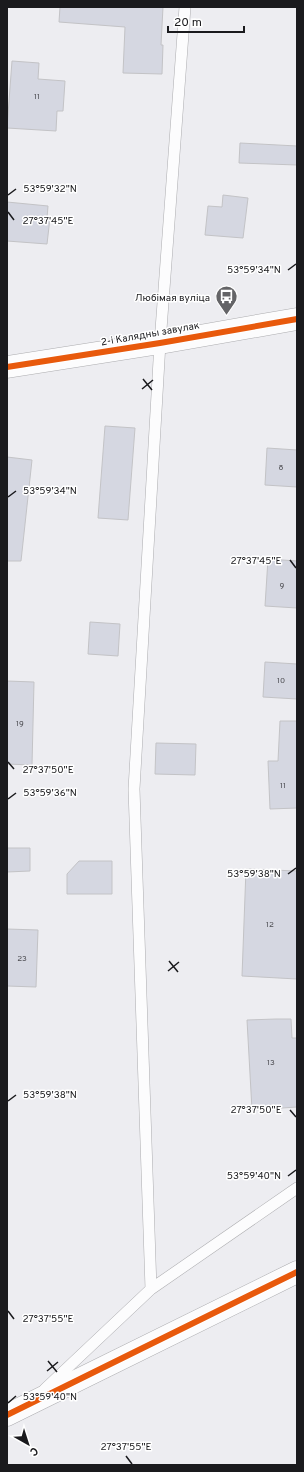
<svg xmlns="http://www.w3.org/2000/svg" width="304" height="1472" viewBox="0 0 304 1472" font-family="Overpass,sans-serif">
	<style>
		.building { fill: #d5d7e1; stroke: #c3c3c6 }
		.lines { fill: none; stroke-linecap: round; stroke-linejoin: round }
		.service-casing { stroke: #acacaf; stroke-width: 12 }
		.minor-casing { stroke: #acacaf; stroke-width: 23 }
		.service { stroke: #fcfcfd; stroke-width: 11 }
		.minor { stroke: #fcfcfd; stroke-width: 22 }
		.cycleway-casing { stroke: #fff; stroke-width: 8 }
		.cycleway { stroke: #e8590c; stroke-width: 6 }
		.ticks { fill: none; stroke: #1a1a1d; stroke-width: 1.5 }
		.labels { text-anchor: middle; stroke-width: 3; stroke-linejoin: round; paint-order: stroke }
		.number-label { font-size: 8px; fill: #4c4c51 }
		.poi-label { font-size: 10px; fill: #1a1a1d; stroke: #fff; text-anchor: end }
		.street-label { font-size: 10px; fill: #1a1a1d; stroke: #fff }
		.ticks-label { font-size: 10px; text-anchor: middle; fill: #1a1a1d; stroke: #fff; stroke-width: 3; stroke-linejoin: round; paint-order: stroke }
	</style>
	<rect width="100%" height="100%" fill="#ededf1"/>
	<path class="building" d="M60,7H163L161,45H163L162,74L123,73L125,27L59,22Z
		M12,61L39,63L38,79L65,81L63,111H57L56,131L7,128Z
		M240,143L297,146V165L239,163Z
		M223,195L248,198L243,238L205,235L208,206L222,207Z
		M7,202L48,206L47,218H50L47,244L7,241Z
		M105,426L135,428L128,520L98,518Z
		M267,448L297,450V487L265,485Z
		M7,457L32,460L21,561H7Z
		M268,559L297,561V608L265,606Z
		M90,622L120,624L118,656L88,654Z
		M265,662L297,664V699L263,697Z
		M7,681L34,682L32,765L7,764Z
		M280,721H297V808L270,809L268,761H278Z
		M156,743L196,744L195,775L155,774Z
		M7,848H30V871L7,872Z
		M79,861H112V894H67V874Z
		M246,869L297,871V979L242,976Z
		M7,929L38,930L36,987L7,986Z
		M276,1019H291L292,1038H297V1107L252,1110L247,1020Z"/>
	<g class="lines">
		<defs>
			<path id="service" d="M151,1289L134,789L160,343L185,7
				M45,1389L151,1289L297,1188"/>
			<path id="minor" d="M7,367L160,343L297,319
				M7,1415L297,1272"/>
		</defs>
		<use href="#service" class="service-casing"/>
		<use href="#minor" class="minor-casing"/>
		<use href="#service" class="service"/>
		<use href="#minor" class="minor"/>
		<defs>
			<path id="cycleway" d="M7,367L160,343L297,319
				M7,1415L297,1272"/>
		</defs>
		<use href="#cycleway" class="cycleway-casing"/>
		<use href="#cycleway" class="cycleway"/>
	</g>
	<path class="ticks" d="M8,195L16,189M8,212L14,220M288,270L296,264M143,379L152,390M142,389L153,380M8,497L16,491M290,560L296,568M8,762L14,769M8,799L16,793M288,874L296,868M169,961L178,972M168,971L179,962M8,1101L16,1095M290,1110L296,1117M288,1176L296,1170M8,1311L14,1319M48,1361L57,1372M47,1371L58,1362M8,1403L16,1396M126,1456L132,1464"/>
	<defs>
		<symbol id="bus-pin" viewBox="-11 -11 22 30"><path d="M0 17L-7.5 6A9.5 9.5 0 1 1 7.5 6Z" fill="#646467" stroke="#fff"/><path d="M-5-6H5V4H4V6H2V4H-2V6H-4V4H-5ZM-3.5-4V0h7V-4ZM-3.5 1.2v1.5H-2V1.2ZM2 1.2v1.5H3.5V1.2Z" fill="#fff"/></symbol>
	</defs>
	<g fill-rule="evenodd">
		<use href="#bus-pin" x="214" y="284" width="25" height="34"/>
	</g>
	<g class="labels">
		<g class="number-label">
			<text x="37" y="99">11</text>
			<text x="281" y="470">8</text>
			<text x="282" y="588">9</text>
			<text x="281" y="683">10</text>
			<text x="20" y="726">19</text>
			<text x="283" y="788">11</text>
			<text x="270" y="927">12</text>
			<text x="22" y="961">23</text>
			<text x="271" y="1065">13</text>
		</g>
		<g class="poi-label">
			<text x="210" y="301">Любімая вуліца</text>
		</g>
		<g class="street-label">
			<text transform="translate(150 333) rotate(-10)" y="4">2-і Калядны завулак</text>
		</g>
	</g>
	<g class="ticks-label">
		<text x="50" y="192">53°59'32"N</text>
		<text x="48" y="224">27°37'45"E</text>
		<text x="254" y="273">53°59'34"N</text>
		<text x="50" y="494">53°59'34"N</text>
		<text x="256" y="564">27°37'45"E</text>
		<text x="48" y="773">27°37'50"E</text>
		<text x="50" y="796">53°59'36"N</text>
		<text x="254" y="877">53°59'38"N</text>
		<text x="50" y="1098">53°59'38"N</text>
		<text x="256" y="1113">27°37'50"E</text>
		<text x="254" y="1179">53°59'40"N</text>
		<text x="48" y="1322">27°37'55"E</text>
		<text x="50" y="1400">53°59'40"N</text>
		<text x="126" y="1450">27°37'55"E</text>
	</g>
	<rect width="304" height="1472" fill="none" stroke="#1a1a1d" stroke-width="16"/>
	<g transform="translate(28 1444) rotate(141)" stroke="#ffffff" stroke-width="3" paint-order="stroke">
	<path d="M0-3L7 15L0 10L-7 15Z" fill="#1a1a1d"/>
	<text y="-6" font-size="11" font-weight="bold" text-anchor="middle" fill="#1a1a1d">С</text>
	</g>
	<path d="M168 26v6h76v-6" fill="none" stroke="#1a1a1d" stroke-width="2"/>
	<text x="174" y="26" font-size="12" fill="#1a1a1d" stroke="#ffffff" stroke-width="3" paint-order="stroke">20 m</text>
</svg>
